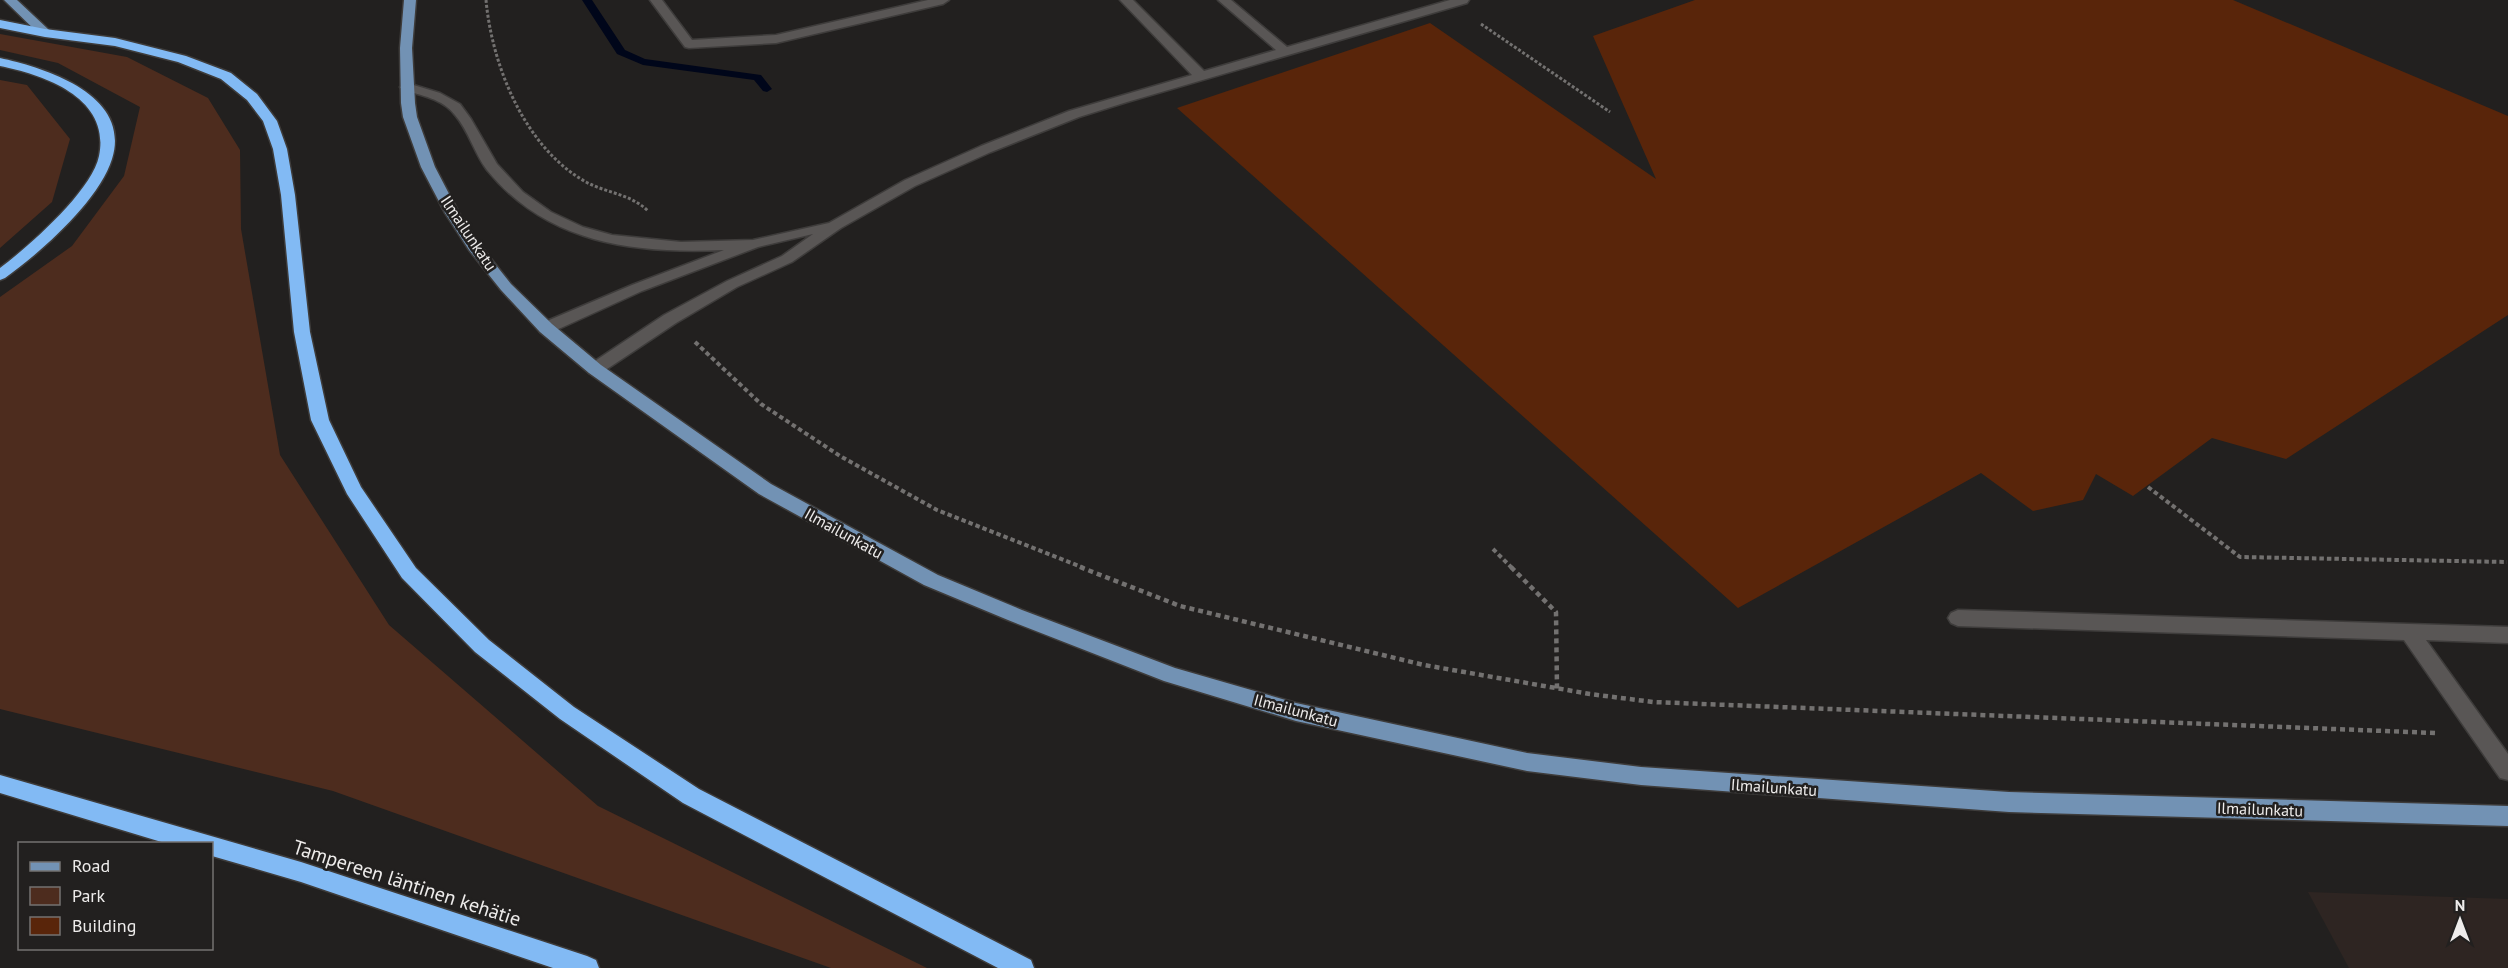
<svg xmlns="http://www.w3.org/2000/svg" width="2508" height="968" viewBox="0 0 2508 968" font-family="'PT Sans',sans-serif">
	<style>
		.built { fill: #2e2522 }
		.green { fill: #4d2c1e }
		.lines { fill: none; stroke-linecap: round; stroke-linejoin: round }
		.stream { fill: #00061a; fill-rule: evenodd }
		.building { fill: #59250a }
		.minor-casing { stroke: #3e3c3b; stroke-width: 3 }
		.major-casing { stroke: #3e3c3b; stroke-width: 3 }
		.highway-casing { stroke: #3e3c3b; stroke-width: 3 }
		.path-far2 { stroke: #737170; stroke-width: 3; stroke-dasharray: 3 2; stroke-linecap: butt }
		.path-far1 { stroke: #737170; stroke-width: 4; stroke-dasharray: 4.5 3; stroke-linecap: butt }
		.path { stroke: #737170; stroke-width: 4.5; stroke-dasharray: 5 4; stroke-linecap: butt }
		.minor { fill: #595655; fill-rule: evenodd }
		.major { fill: #7292b4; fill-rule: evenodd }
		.highway { fill: #82baf4; fill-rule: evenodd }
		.labels { text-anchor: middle; stroke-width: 5; stroke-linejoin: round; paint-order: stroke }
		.street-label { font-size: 16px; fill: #eeeceb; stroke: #22201f }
		.near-street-label { font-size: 20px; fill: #eeeceb; stroke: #22201f }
	</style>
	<rect width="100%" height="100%" fill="#22201f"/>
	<path class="built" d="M2308,892L2508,899V968H2349Z"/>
	<path class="green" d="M0,34L127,57L208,98L240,150L241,229L280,455L389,625L598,806L927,968H831L333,791L0,709V297L72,246L124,176L140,107L58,63L0,50Z
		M0,80L27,85L70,139L52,202L0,248Z"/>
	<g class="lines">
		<path class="stream" d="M582,0H592L625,50L645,59L761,75L772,89L767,92L763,91L754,80L643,65L617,54Z"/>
	</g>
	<path class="building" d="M1695,0H2233L2508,116V315L2286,459L2212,438L2133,496L2096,474L2083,500L2033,511L1981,473L1738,608L1177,108L1430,23L1656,179L1593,36Z"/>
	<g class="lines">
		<defs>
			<path id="minor" d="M650,0H662L692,40L776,35L928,0H949L943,4L776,43L689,48L685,47Z
				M1120,0H1133L1204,71L1276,50L1218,0H1231L1287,47L1450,0H1469L1467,3L1127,102L1079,117L991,152L915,186L841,228L792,262L737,287L676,323L601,373H589L587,369L589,365L664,315L727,281L782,256L813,234L758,247L642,291L552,332H540L538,328L540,324L632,285L724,250C635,254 547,244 487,170C474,153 469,131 455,115C443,99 421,95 402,90L400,87L407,83L440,93L460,104L471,119L497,164L523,192L551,212L583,227L612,235L681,242L753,240L829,223L905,180L981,146L1069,111L1192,75Z
				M1958,610L2508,627V643L2426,640L2508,754V780L2500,778L2404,640L1958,626L1951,623L1948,618L1951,613Z"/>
			<path id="major" d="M4,0H17L49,30L51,33L49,36H41Z
				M404,0H416L412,48L415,103L417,117L435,167L459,213L480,245L511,284L552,324L601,365L771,484L938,575L1022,610L1175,668L1296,703L1527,753L1641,767L2009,792L2508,806V826L2009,812L1641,785L1527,771L1296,721L1164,681L1008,620L924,585L759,494L589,373L540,332L501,290L469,250L445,213L421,167L403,117L401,103L400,48Z"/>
			<path id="highway" d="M0,20L45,29L115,38L186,56L231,73L257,94L277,121L287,149L295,195L310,332L329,420L361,487L416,568L489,640L574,707L699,789L1031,960L1034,968H998L683,803L560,719L475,652L402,578L347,494L311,420L294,332L281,195L273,149L263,121L247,100L221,79L178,62L115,46L45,37L0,28Z
				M0,58C46,68 132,95 112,159C99,201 40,253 5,278L0,280V268C28,247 92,191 99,156C111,98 45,75 0,66Z
				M0,775L301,862L587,956L596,960L599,968H553L301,882L212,856V844H168L0,793Z"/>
		</defs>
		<use href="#minor" class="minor-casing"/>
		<use href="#major" class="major-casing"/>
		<use href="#highway" class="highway-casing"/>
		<path class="path-far2" d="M486,0C492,66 525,148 586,182C606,193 631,194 648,211
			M1481,24L1610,112"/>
		<path class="path-far1" d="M695,342L761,404L840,456L937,510L1084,568
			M2148,487L2240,557L2507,562
			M1493,549L1512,568"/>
		<path class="path" d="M1080,567L1180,606L1424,665L1590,694L1653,702L2435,733
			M1511,567L1556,612L1557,689"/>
		<use href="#minor" class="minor"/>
		<use href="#major" class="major"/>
		<use href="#highway" class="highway"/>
	</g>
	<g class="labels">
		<g class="street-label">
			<text transform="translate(469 233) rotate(56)" y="6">Ilmailunkatu</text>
			<text transform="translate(844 533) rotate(29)" y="6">Ilmailunkatu</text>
			<text transform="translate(1296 710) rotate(15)" y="6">Ilmailunkatu</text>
			<text transform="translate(1774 787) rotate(4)" y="6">Ilmailunkatu</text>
			<text transform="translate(2260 809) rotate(2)" y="6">Ilmailunkatu</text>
		</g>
		<g class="near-street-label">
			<text transform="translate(407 883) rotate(18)" y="7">Tampereen läntinen kehätie</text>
		</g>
	</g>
	<rect x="18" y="842" width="195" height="108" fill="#22201f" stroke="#747271" stroke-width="1.5"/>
	<rect x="30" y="862" width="30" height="9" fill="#7292b4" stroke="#747271" stroke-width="1.5"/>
	<text x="72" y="872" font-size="18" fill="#eeeceb">Road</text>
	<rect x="30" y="887" width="30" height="18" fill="#4d2c1e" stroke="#747271" stroke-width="1.5"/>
	<text x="72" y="902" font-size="18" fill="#eeeceb">Park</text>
	<rect x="30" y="917" width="30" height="18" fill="#59250a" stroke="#747271" stroke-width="1.5"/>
	<text x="72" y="932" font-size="18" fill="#eeeceb">Building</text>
	<g transform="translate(2460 920)" stroke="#22201f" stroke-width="4.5" paint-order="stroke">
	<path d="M0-4.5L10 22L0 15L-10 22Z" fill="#eeeceb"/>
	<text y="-9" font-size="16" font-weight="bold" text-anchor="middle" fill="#eeeceb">N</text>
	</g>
</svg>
